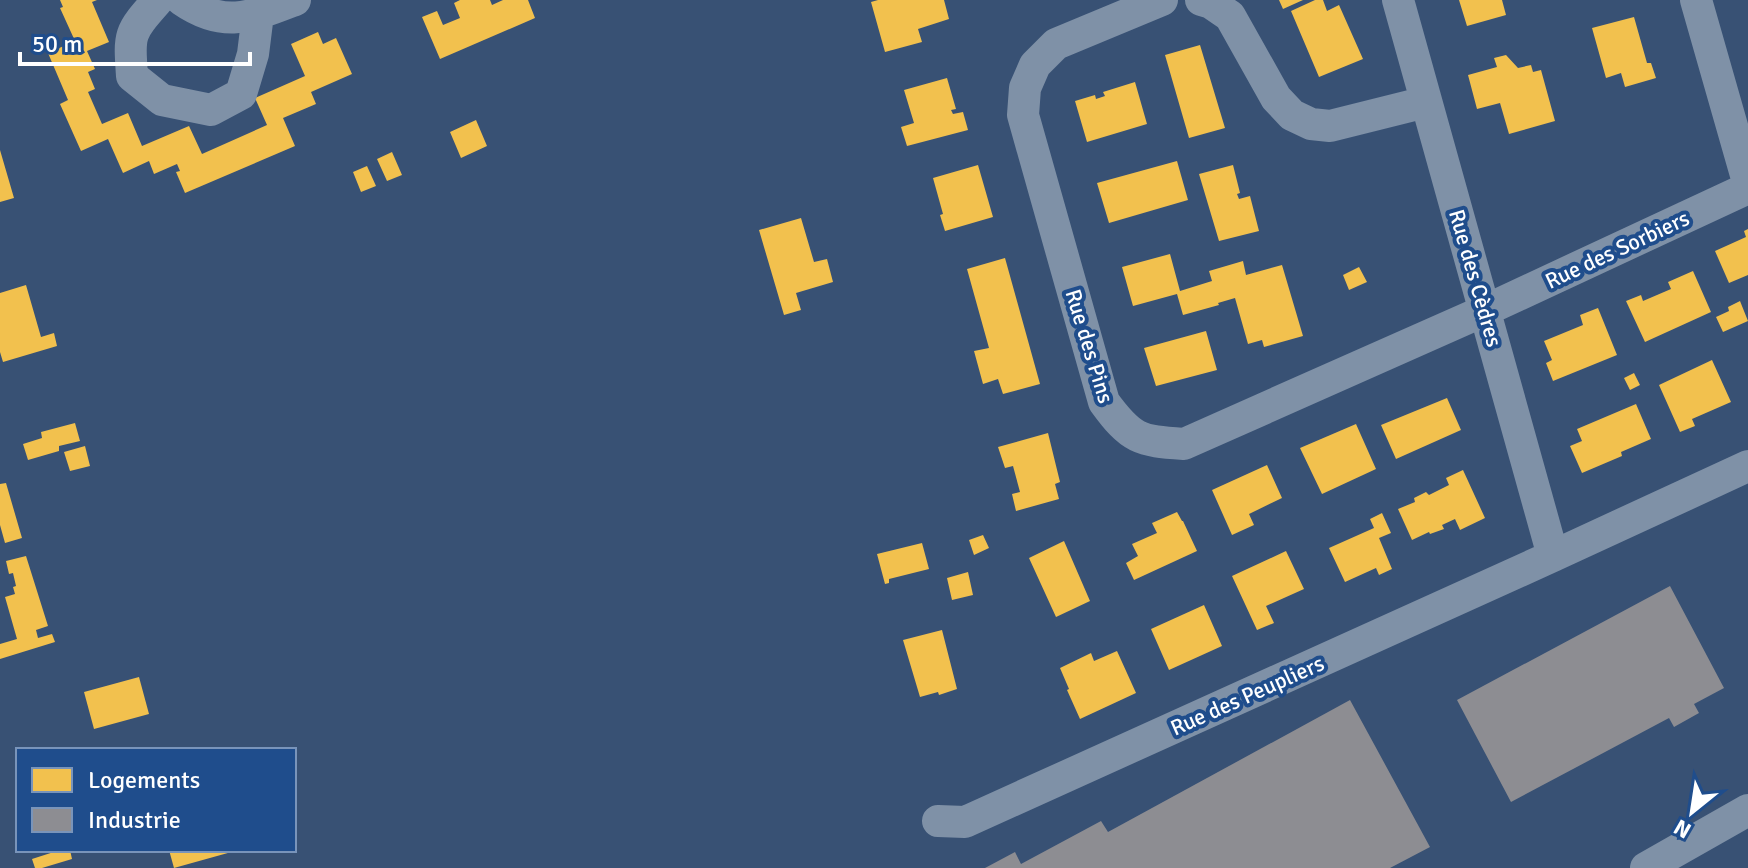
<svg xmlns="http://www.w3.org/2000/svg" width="1748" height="868" viewBox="0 0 1748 868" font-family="Signika,sans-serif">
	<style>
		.homes { fill: #f2c14e }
		.industry { fill: #8d8d92 }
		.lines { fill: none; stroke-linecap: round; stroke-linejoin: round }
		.minor { stroke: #7f91a7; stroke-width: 32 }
		.labels { text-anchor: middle; stroke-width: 8; stroke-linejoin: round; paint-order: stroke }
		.street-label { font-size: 22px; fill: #fff; stroke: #1f4d8c }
	</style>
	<rect width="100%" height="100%" fill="#385174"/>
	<path class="homes" d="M60,0H97L92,2L109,42L87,51L95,69L88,72L95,89L88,92L102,124L128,113L142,146L189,126L202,154L267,125L255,98L305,76L291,44L318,32L323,44L336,38L352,74L311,92L316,104L283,118L295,146L185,193L176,172L180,171L177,164L154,174L149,161L123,173L108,139L81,151L60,104L68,100L48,53L75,41L60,8L63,7Z
		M460,0H490L492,5L503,0H528L535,18L440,59L422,17L437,11L443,25L460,18L454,3Z
		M878,0H944L949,19L918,29L922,42L885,52L871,2Z
		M1279,0H1303L1283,9Z
		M1315,0H1323L1327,11L1339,5L1363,59L1319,77L1291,11Z
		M1459,0H1502L1506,15L1467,26Z
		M1634,17L1647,63H1651L1656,78L1625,87L1621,73L1606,78L1592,28Z
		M1200,45L1225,128L1189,138L1165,55Z
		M1506,55L1518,68L1531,65L1533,72L1541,70L1555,121L1509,134L1500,103L1477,109L1468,75L1497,67L1494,58Z
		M947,78L956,109L951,110L953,114L963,112L968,130L907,146L901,127L914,123L904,90Z
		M1135,82L1147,124L1087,142L1075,101L1095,95L1096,99L1105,96L1103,92Z
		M476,120L487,146L461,158L450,132Z
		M0,150L14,198L0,202Z
		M392,152L402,175L387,181L377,159Z
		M1177,161L1188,200L1109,223L1097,183Z
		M978,165L993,217L945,231L940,215L943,214L933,178Z
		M1233,165L1240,193L1237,194L1239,199L1250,196L1259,231L1219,241L1199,174Z
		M367,166L376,186L361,192L353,172Z
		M801,218L814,262L827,259L833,282L796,293L801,310L784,315L759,230Z
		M1748,229V275L1729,283L1715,251L1746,237L1744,231Z
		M1170,254L1180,291L1212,281L1209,271L1243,261L1246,275L1282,265L1303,336L1264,347L1262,340L1248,344L1235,298L1218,303L1219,305L1183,315L1177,294L1133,306L1122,267Z
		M1005,258L1040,384L1003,394L998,379L983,384L974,351L989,348L967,269Z
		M1359,267L1367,282L1349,290L1343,275Z
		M1693,271L1711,312L1645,342L1626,301L1641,295L1643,301L1671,289L1668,282Z
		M26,285L41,337L54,333L57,346L3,362L0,352V293Z
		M1740,301L1748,321L1723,332L1716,317L1729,311L1728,307Z
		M1598,308L1617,355L1553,381L1546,363L1552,360L1544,341L1583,325L1580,315Z
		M1206,331L1217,370L1156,386L1144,348Z
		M1712,360L1731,402L1692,419L1695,426L1680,432L1659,385Z
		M1634,373L1640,385L1630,390L1624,378Z
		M1447,398L1461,430L1396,459L1381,425Z
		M1636,404L1651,439L1621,452L1622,456L1582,473L1570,446L1582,441L1577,429Z
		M75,423L80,441L59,446V451L28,460L23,444L42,438L41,432Z
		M1356,424L1376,469L1322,494L1300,448Z
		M1048,433L1060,482L1055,484L1059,499L1016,511L1012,494L1020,492L1013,466L1005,468L998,447Z
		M85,446L90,466L70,471L64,452Z
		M1267,465L1282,498L1249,514L1254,525L1232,535L1212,490Z
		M1463,470L1485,518L1460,530L1455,519L1442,525L1444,529L1430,534L1429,532L1412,540L1398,509L1415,502L1414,498L1426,492L1429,495L1449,485L1446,478Z
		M6,483L22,538L5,543L0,525V484Z
		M1177,512L1182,521H1183L1197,551L1134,580L1126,563L1138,556L1132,544L1157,533L1152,523Z
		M1382,513L1391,533L1379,538L1392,569L1379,575L1376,568L1345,582L1329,548L1374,528L1370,519Z
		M983,535L989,548L974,555L969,540Z
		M1064,541L1090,601L1056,617L1029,558Z
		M922,543L929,569L889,579V583L885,584L877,554Z
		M1286,551L1304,589L1266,606L1274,623L1257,630L1232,576Z
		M26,556L48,626L36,630L38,638L52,634L55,642L0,659V644L17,639L5,597L15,594L13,587L16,586L13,573L9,574L6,561Z
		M968,572L973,595L952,600L947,578Z
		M1204,605L1222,646L1169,670L1151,629Z
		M942,630L957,689L939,695L938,692L920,697L903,640Z
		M1117,651L1136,693L1080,719L1067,690L1069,689L1060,668L1091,653L1094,661Z
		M139,677L149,714L94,729L84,692Z
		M60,850H70L72,859L42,868H35L32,859Z
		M169,850H235V851L174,868Z"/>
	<path class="industry" d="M1670,586L1724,688L1694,704L1699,713L1674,727L1669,718L1511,802L1457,700Z
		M1350,700L1430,847L1390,868H985L1015,852L1021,864L1101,821L1108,832Z"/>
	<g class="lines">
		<path class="minor" d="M158,0C129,33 129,32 132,76L162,100L211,110L241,94L253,54L258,14
			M182,0C224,29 251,17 295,0
			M1162,0L1056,44L1035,65L1025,88L1023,115L1104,402C1131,439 1139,441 1184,444L1486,310L1748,188
			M1201,0L1211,3L1230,16L1276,98L1292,115L1311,124L1330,126L1426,102
			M1398,0L1553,556
			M1696,0L1748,182
			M938,821L965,822L1553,556L1748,466
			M1646,868L1748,810"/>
	</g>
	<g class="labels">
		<g class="street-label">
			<text transform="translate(1617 249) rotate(-25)" y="8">Rue des Sorbiers</text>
			<text transform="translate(1476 278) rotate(74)" y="8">Rue des Cèdres</text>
			<text transform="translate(1090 346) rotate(73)" y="8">Rue des Pins</text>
			<text transform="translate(1247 695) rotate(-24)" y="8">Rue des Peupliers</text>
		</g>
	</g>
	<rect x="16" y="748" width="280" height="104" fill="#1f4d8c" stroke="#7994ba" stroke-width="2"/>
	<rect x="32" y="768" width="40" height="24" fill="#f2c14e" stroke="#7994ba" stroke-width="2"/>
	<text x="88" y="788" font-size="24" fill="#ffffff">Logements</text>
	<rect x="32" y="808" width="40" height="24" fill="#8d8d92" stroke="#7994ba" stroke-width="2"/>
	<text x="88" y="828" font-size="24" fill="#ffffff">Industrie</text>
	<g transform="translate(1692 812) rotate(210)" stroke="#1f4d8c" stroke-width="6" paint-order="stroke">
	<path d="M0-6L14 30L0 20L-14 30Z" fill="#ffffff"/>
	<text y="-12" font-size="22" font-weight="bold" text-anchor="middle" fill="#ffffff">N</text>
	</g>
	<path d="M20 52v12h230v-12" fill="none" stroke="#ffffff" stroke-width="4"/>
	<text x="32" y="52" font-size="24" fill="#ffffff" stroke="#1f4d8c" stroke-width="6" paint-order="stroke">50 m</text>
</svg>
